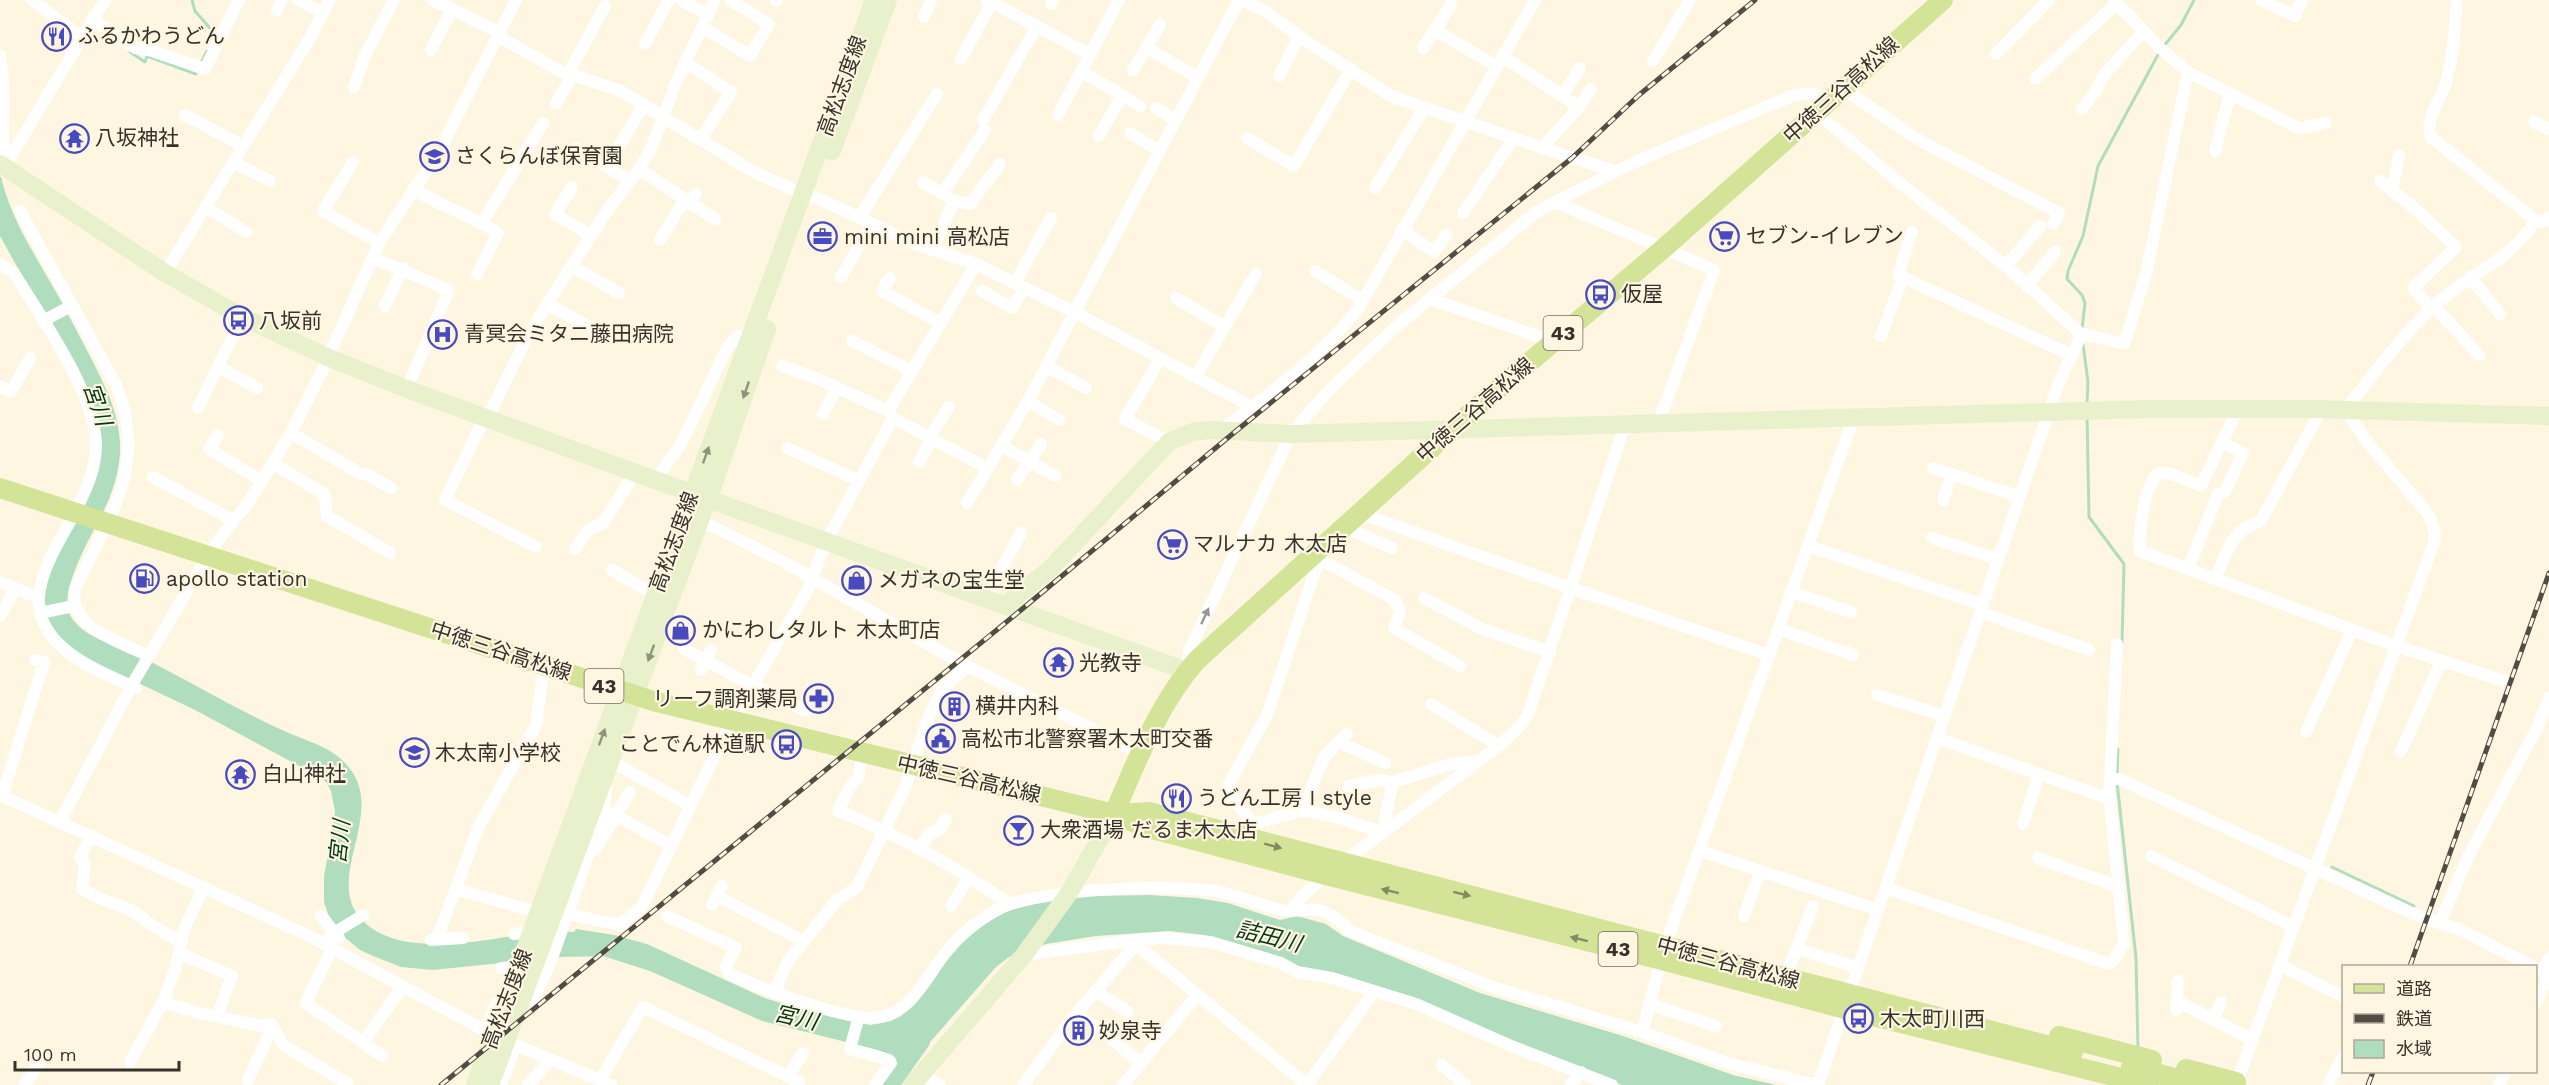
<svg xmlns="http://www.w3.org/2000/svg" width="2549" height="1085" viewBox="0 0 2549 1085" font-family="'Work Sans','Noto Sans JP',sans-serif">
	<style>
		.water { fill: #b0ddbe }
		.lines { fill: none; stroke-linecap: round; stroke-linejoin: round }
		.stream { stroke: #b0ddbe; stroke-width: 3 }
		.river { stroke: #b0ddbe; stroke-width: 20 }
		.street { stroke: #fff; stroke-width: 12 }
		.secondary { stroke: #e9f1cc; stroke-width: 18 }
		.primary { stroke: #d3e398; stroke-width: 20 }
		.rail-casing { stroke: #514d44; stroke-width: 5 }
		.rail { stroke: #fff6e2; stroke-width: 3; stroke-dasharray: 9; stroke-linecap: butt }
		.oneway { fill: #90927c }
		.oneway2 { fill: #9a9895 }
		.oneway3 { fill: #848a62 }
		.labels { text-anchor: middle; stroke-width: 4.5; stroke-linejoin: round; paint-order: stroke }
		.shield { fill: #fff6e2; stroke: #726d62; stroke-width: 1.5 }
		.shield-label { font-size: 20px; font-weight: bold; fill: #36322b }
		.poi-label { font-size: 21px; fill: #36322b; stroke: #fff6e2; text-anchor: start }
		.street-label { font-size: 21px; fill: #36322b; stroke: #fff6e2 }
		.water-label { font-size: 22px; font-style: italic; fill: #00361a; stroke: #fff6e2 }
	</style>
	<rect width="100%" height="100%" fill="#fff6e2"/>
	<path class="water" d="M0,172C8,212 29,245 49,280C64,305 77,332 91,358C105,386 118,410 120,442C121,461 116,482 109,499C98,526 57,588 70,615C73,621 80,628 86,632C102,643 123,647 140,656C187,680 234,708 282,730C299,738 321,744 336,755C405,807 304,887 376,931C416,955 489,940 533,932C546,930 561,932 574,932L576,929L614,935L647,944L767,999L825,1015L870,1025L891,1021L901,1016L964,940L983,925L1015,906L1089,896L1149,895L1197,898L1228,903L1280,920L1297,916L1326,924L1343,936L1480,993L1623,1036L1733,1075L1776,1085H1622L1490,1033L1204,935L1169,931L1096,936L1046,944L1009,957L996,967L909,1066L893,1056L878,1050L762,1021L650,971L603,956L560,957L433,970L401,967L373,956L360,950L343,936L328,914L324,902V877L335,812L331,791L326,782L318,776L195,710L90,660C69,647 47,633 44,606C40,580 89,480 101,451L49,324L0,236Z"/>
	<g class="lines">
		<path class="stream" d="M192,0L195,11L216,35L215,37
			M2164,46L2181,25L2194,0
			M130,52L145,62L147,56L196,74
			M202,61L207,51
			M2082,329L2085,303L2082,295L2067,279L2068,271L2083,236L2098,166L2160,51
			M2083,344L2088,382L2087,403
			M2087,416L2089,517L2124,564L2122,643
			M2117,775L2118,749
			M2117,782L2136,958L2138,1050
			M2332,867L2414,906"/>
		<path class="river" d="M889,1085L920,1041"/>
		<path class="street" d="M32,0L81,37
			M298,0L323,13
			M433,0L492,29L503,39L562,72L619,90L754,172L794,190L824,201L913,243L976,264L1074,312L1252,407
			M681,0L708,15
			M987,0L1091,55
			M1243,0L1266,12L1306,41L1391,96L1572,158L1616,171
			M2114,0L2160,48L2188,72L2294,126L2301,128L2326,123
			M2261,0L2295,16L2302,0
			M2457,0C2455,29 2453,61 2444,88C2438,104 2425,120 2431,137L2535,220L2544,222L2549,217
			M776,1L777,0
			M1051,4L1053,0
			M277,10L282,0
			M924,17L931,0
			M92,19L135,48L149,50L205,69L239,0
			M702,27L750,56L769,24L730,0
			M1435,30L1496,66
			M645,44L669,0
			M1147,48L1198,78
			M1423,48L1451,5
			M431,50L452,9
			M1996,54L2049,0
			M0,55C7,92 0,130 5,167
			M1502,56L1579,107L1542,148
			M961,59L992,2
			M1653,61L1690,0
			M685,62L731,92L700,140
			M1133,70L1160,25
			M1082,72L1122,95L1099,136
			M568,74L605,6
			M1279,76L1299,36
			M2035,79L2117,3
			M354,87L365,55L394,0
			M1844,87L1852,95L1919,140L2059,213L2053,224
			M1122,95L1140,106
			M1562,96L1580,68
			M556,103L572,76
			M1579,107L1591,89
			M1156,108L1175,120
			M2082,109L2096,91L2103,76L2144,31
			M1816,112L1900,183L2006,266L2079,332L2080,338L2058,385L1818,1085
			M185,115L243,146
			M1058,115L1119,0
			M983,120L1037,26
			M2534,122L2549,129
			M1130,133L1159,151
			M1247,138L1294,166L1351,69
			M619,146L644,105
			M576,148L630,181
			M2215,151L2230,94
			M233,162L270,181
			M353,162L323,211L379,243
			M639,169L715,219
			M2,171L105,0
			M2380,181L2412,206L2456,247L2413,288L2431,309
			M923,182L954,201L932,250
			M572,187L555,214L591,236
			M1375,188L1425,107
			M413,189C441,206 471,216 498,233L477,274
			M2392,191L2399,155
			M942,194L985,130
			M954,201L970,204L1000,164
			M1555,202L1714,270L1658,424
			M206,207L246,232
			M20,211L116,385C150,467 107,518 75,589C67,628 121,642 149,656
			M1463,213L1514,138
			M859,218L937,94
			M482,223L543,123
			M1402,229L1434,252L1446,235
			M1912,232L1898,275L2071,355
			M660,240L682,204L693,199L696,194
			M373,258L449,290L407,389
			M0,264L14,273C42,319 95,392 96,445C96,472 84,494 72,518C61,538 46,562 41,584C26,643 93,669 136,688
			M2006,266L2040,226
			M573,267L619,293
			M1315,271L1362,300
			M165,273L308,41L330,0
			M841,277L872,224
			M2470,277L2500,314
			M890,278L882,291L940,323
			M1015,283L1051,218
			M2027,286L2055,252
			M982,291L1012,308L1024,288
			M1176,298L1225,327
			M1431,299L1554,342
			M547,304L597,331
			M385,306L403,268
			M2434,306L2479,355
			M43,321L71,306
			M2080,333L2124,344L2146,274L2188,72
			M1881,336L1903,277
			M852,341L911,371
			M1160,359L1125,419L1169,442
			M782,366L818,379L888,411
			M1046,366L1086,388
			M219,367L257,388
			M1188,374L1195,377L1256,274
			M0,386L11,392L30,358
			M1028,401L1059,420
			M198,408L242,317
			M2238,409L2201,486C2192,483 2169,471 2161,473C2144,476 2139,536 2140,551L2396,646L2504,681
			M823,414L837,387
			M893,418L888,411L976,264
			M1221,430C1270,394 1320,357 1358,309L1535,0
			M291,433L361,474H366L391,488
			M218,435L209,449L262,481
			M929,438L949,407
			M1002,446L1055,476
			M787,448L858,480
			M919,462L932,439
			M274,464L324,494L327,516L390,553
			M1933,468L2020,497
			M153,477L234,521
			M655,480L681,444L728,346L739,336L750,340
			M1017,480L1041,444
			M1943,500L1952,474
			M967,503L1028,401L1239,0
			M1359,513L1571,588L1769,655
			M699,522L716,528L784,562L958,661L1141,754
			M1344,527L1392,548
			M1932,538L1998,559
			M1808,546L1983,605
			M536,547L445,500L481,425L491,411L526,339L547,304L609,208L639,169L651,149L677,80L715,0
			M575,549L588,530L603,523L635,473
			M1314,556L1395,600L1400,612L1394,628L1460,666
			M2188,569L2218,494L2225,492L2243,453L2223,443
			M612,570L655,595
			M2215,579C2228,552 2230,530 2261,521L2321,410
			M0,582L39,598
			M1791,592L1851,612
			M985,598L1021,533
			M1424,598L1484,630L1550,652
			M1980,612L2089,650
			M40,613L74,606
			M0,616L15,589
			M1778,629L1853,655
			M684,649L753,686L806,711
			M701,670L711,650
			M1187,670L1189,651L1291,434L1331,388L1399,324L1538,211L1555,202L1635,162L1792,96C1807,92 1815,92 1829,100
			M1877,695L1945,716
			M1431,704L1499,746
			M2306,732L2352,630
			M1937,738L2110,799
			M1339,742L1385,763
			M2401,751L2441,662
			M863,753L858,778L851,785L838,811C899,835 955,866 1009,904
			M610,769L611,761L689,805
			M2110,778L2117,644
			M1348,786L1381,780L1393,782L1451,764L1478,761
			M0,795L305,934L499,1038L612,1085
			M2,796L44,662L35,660
			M1304,810L1316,776L1325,756L1347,734
			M611,813L670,845
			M60,822L133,683L199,571L217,542L248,503L291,433L325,365L379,243L440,150L516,0
			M1253,824L1229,793V784L1268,713L1319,559
			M2023,824L2039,774
			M1249,830L1253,824L1304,810L1343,819L1384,833
			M1382,832L1393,782
			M91,835L80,858L85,864L82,889L103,900L131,910L153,926L181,942
			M920,849L930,833L939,830L946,819
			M595,850L630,792
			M1700,851L1878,910
			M2151,856L2294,927
			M2038,858L2119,887
			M1342,863L1499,746L1522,724L1528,714L1625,425
			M204,887L184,929L175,970L163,1002L199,1013L261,1026L271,1024L283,1045L348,1084
			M1886,888L2106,963L2112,962L2124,944L2109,791L2110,778L2119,779L2416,915L2461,930L2532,966
			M456,889L530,910L567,914L620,925L642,907L724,736L807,591L826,542L893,418L987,468
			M717,896L803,941
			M712,905L722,886
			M951,906L969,877
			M1291,911L1300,898L1328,874
			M321,916L339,938
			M667,916L736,948L726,966L730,974C759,988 851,1023 881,1017C913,1011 928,974 947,951C960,935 977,921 995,911C1033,888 1179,883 1224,893C1243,897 1261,905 1280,910C1288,912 1295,910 1303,910C1324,907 1336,917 1350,931L1493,987L1642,1032L1724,1062L1816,1085
			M1744,916L1760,873
			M2440,922L2469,855L2538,726L2549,698
			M514,934L537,931
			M437,939L479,826L536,725L544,666
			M431,940L463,938
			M1134,940L1136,944L1307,1085L1374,992
			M325,944L334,933L363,915
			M1136,944L1076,1014L1106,1034L1141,1064
			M332,948L306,1003L382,1056
			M1798,949L1859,968
			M179,953L232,976L217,1016
			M1024,955L1134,940L1163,938L1211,942L1281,963L1297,972L1332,978L1416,1004L1509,1045L1612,1085
			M2280,965L2344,997
			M501,968L525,966
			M2542,972L2549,958
			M1785,978L1813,906
			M1096,991L1128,1012
			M774,993L788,961L837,900L857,887L904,790L929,716L943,688L968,666
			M517,995L533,1000L550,964L604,810L606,789
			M2177,1001L2253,1040
			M2536,1003L2548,975
			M1650,1004L1716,1026
			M2176,1010L2178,981
			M859,1016L850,1049L889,1060L891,1063L875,1085
			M2213,1020L2221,1002
			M485,1031L497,1002
			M1642,1032L1665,946L1854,417
			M364,1041L403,986
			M130,1062L163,1002
			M1442,1065L1465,1085
			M921,1074L940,1085
			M788,1076L803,1053
			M248,1080L272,1028
			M600,1080L643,1007L799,1082
			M24,1085L40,1062
			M501,1085L516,1045
			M528,1085L551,1059
			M1023,1085L1076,1014
			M1123,1085L1197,995
			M1571,1085L1581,1072
			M2236,1085L2433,545L2435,533L2429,515L2369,444L2345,410C2373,375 2401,336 2435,305C2466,276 2515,258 2535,220
			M2328,1085L2344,1055
			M2499,1085L2505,1072"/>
		<path class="secondary" d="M832,151L888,0
			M0,164L165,273L239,315L327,357L407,389L655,480L1187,671
			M1005,605L1050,569L1169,442L1192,432L1209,430L1291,434L2149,409H2314L2549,416
			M475,1085L874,0
			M490,1085L715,480L767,329
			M912,1085L1024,955L1069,893L1114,814"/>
		<path class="primary" d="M0,488L653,701L1114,814L1145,827L1326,875L1662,960L1845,1009L2149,1085
			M1114,814C1136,762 1159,703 1197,660L1478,406L1664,248L1943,0
			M1120,814L1149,812L2073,1052
			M2059,1036L2152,1060
			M2131,1067L2202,1085
			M2186,1069L2236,1082"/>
		<defs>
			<path id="rail" d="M2410,966L2549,573
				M441,1085L1021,610L1236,431L1572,158L1639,95L1755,0
				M2368,1085L2373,1072"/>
		</defs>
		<use href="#rail" class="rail-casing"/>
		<use href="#rail" class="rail"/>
	</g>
	<defs><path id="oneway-solid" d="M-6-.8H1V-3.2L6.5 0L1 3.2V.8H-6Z" transform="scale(1.5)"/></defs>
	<g class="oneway">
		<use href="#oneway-solid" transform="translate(746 390) rotate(109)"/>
		<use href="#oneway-solid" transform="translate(706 455) rotate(-70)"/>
		<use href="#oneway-solid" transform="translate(651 653) rotate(110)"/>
		<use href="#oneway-solid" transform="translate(602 737) rotate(-70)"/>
	</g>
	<use class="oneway2" href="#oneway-solid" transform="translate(1205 616) rotate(-65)"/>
	<g class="oneway3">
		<use href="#oneway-solid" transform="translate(1273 846) rotate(15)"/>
		<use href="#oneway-solid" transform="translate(1390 891) rotate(-166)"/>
		<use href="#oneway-solid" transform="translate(1462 894) rotate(14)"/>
		<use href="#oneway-solid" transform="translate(1579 939) rotate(-166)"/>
	</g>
	<defs>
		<symbol id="restaurant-ring" viewBox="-11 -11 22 22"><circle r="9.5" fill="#fff6e2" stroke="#484ac0" stroke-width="1.5"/><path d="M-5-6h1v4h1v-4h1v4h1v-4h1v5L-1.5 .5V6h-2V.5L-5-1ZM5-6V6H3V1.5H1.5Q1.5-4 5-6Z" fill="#484ac0"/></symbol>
		<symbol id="temple-ring" viewBox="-11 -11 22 22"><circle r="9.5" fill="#fff6e2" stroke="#484ac0" stroke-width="1.5"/><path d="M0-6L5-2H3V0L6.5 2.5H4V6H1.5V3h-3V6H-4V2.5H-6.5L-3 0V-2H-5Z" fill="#484ac0"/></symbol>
		<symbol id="school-ring" viewBox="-11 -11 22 22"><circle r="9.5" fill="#fff6e2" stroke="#484ac0" stroke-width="1.5"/><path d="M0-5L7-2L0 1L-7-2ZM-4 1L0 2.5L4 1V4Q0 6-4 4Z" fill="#484ac0"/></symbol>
		<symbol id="supermarket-ring" viewBox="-11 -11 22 22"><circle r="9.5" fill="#fff6e2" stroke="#484ac0" stroke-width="1.5"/><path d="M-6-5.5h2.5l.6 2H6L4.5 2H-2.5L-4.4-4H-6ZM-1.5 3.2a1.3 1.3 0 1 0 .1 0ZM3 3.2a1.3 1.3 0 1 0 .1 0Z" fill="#484ac0"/></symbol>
		<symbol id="office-ring" viewBox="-11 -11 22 22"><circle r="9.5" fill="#fff6e2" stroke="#484ac0" stroke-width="1.5"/><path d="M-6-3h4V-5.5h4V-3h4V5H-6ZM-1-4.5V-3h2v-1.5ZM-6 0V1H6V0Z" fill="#484ac0"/></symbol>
		<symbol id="bus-ring" viewBox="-11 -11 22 22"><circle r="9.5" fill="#fff6e2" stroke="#484ac0" stroke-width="1.5"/><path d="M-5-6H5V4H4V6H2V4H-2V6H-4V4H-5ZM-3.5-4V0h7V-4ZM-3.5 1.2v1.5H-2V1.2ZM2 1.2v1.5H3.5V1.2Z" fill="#484ac0"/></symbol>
		<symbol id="hospital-ring" viewBox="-11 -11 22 22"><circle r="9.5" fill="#fff6e2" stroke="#484ac0" stroke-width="1.5"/><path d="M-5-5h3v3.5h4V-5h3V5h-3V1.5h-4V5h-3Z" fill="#484ac0"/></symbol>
		<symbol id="fuel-ring" viewBox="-11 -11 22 22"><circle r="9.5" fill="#fff6e2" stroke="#484ac0" stroke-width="1.5"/><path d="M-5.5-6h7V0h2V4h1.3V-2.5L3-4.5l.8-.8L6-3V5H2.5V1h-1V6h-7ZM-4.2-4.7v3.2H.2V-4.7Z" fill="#484ac0"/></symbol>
		<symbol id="shop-ring" viewBox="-11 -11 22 22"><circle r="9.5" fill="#fff6e2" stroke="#484ac0" stroke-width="1.5"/><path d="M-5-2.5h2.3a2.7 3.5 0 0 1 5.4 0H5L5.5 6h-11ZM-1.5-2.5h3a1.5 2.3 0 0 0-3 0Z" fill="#484ac0"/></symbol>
		<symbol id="pharmacy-ring" viewBox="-11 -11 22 22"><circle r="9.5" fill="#fff6e2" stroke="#484ac0" stroke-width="1.5"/><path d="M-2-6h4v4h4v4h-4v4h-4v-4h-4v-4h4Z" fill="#484ac0"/></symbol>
		<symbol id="building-ring" viewBox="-11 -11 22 22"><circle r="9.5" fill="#fff6e2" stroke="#484ac0" stroke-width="1.5"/><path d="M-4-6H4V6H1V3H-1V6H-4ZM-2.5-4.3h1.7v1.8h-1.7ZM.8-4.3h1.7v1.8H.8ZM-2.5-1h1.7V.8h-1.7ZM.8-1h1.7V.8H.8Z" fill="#484ac0"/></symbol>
		<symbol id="civic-ring" viewBox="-11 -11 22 22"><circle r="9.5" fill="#fff6e2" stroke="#484ac0" stroke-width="1.5"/><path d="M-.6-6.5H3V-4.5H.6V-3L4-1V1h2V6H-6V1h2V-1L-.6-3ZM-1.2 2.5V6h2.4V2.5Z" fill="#484ac0"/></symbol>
		<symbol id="bar-ring" viewBox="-11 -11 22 22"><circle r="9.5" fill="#fff6e2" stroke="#484ac0" stroke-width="1.5"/><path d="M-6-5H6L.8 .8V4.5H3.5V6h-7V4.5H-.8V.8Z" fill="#484ac0"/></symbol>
	</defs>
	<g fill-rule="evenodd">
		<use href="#restaurant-ring" x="40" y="20" width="33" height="33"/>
		<use href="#temple-ring" x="58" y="122" width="33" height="33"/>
		<use href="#school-ring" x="418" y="140" width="33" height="33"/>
		<use href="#supermarket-ring" x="1708" y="220" width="33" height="33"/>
		<use href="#office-ring" x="806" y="220" width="33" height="33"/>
		<use href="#bus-ring" x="1584" y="278" width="33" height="33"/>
		<use href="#bus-ring" x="222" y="304" width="33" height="33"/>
		<use href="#hospital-ring" x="426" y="318" width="33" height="33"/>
		<use href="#supermarket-ring" x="1156" y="528" width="33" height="33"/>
		<use href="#fuel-ring" x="128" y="562" width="33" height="33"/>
		<use href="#shop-ring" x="840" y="564" width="33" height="33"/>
		<use href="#shop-ring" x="664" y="614" width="33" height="33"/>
		<use href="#temple-ring" x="1042" y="646" width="33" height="33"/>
		<use href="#pharmacy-ring" x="802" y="682" width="33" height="33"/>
		<use href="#building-ring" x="938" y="690" width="33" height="33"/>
		<use href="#civic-ring" x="924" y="722" width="33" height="33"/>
		<use href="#bus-ring" x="770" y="728" width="33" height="33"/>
		<use href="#school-ring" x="398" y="736" width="33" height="33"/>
		<use href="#temple-ring" x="224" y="758" width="33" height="33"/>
		<use href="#restaurant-ring" x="1160" y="782" width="33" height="33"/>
		<use href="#bar-ring" x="1002" y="814" width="33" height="33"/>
		<use href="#bus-ring" x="1842" y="1002" width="33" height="33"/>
		<use href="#building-ring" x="1062" y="1014" width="33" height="33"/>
	</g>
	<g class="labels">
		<g class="shield">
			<rect x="1543.5" y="316" width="39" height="34" rx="4.5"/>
			<rect x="584.5" y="669" width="39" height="34" rx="4.5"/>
			<rect x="1598.5" y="932" width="39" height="34" rx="4.5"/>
		</g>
		<g class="shield-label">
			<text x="1563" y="340">43</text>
			<text x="604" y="693">43</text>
			<text x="1618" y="956">43</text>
		</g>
		<g class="poi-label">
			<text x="78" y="43">ふるかわうどん</text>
			<text x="95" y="145">八坂神社</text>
			<text x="455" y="163">さくらんぼ保育園</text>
			<text x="1746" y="243">セブン-イレブン</text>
			<text x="844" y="244">mini mini 高松店</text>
			<text x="1621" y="301">仮屋</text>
			<text x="259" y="328">八坂前</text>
			<text x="464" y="341">青冥会ミタニ藤田病院</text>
			<text x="1193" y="551">マルナカ 木太店</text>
			<text x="166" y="586">apollo station</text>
			<text x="878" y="587">メガネの宝生堂</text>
			<text x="702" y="637">かにわしタルト 木太町店</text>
			<text x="1079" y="670">光教寺</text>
			<text x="798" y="706" text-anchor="end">リーフ調剤薬局</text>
			<text x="975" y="713">横井内科</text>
			<text x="961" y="746">高松市北警察署木太町交番</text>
			<text x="765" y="751" text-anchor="end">ことでん林道駅</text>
			<text x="435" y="760">木太南小学校</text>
			<text x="262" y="781">白山神社</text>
			<text x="1197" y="805">うどん工房 I style</text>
			<text x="1040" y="837">大衆酒場 だるま木太店</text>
			<text x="1880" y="1026">木太町川西</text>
			<text x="1099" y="1038">妙泉寺</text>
		</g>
		<g class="street-label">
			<text transform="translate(842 86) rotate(-70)" y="7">高松志度線</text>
			<text transform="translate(1841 90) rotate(-42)" y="7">中徳三谷高松線</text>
			<text transform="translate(1475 410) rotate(-41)" y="7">中徳三谷高松線</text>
			<text transform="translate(674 542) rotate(-70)" y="7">高松志度線</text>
			<text transform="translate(501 651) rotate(18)" y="7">中徳三谷高松線</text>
			<text transform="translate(969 779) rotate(13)" y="7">中徳三谷高松線</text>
			<text transform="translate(1728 963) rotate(15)" y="7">中徳三谷高松線</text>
			<text transform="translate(507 999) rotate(-69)" y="7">高松志度線</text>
		</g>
		<g class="water-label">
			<text transform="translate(98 404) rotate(71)" y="8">宮川</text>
			<text transform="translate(339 842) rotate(-84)" y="8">宮川</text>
			<text transform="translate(1269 936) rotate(14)" y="8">詰田川</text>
			<text transform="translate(796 1017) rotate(13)" y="8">宮川</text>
		</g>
	</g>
	<rect x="2342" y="965" width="195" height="108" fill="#fff6e2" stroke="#afa899" stroke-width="1.5"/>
	<rect x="2354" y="984" width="30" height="9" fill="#d3e398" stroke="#afa899" stroke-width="1.5"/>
	<text x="2396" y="995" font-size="18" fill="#36322b">道路</text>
	<rect x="2354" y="1014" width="30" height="9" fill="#514d44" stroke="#afa899" stroke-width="1.5"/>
	<text x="2396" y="1025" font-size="18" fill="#36322b">鉄道</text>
	<rect x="2354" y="1040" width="30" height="18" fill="#b0ddbe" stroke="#afa899" stroke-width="1.5"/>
	<text x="2396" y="1055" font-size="18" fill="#36322b">水域</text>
	<path d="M15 1061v9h164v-9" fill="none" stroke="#36322b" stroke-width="3"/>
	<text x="24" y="1061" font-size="18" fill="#36322b" stroke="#fff6e2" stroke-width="4.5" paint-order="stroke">100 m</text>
</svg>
